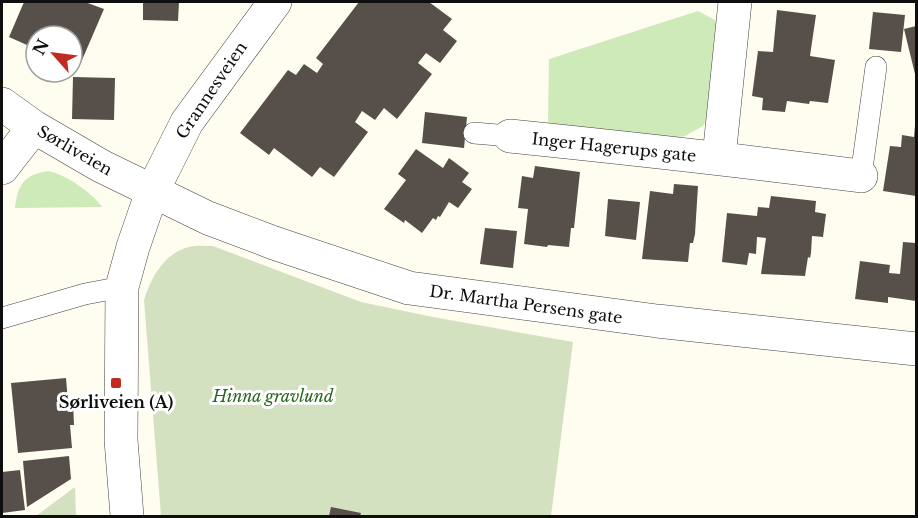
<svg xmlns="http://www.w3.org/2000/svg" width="918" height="518" viewBox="0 0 918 518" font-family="'Libre Baskerville',serif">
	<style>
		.green { fill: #cdeab8 }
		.cemetery { fill: #d3e1c0 }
		.building { fill: #57504a }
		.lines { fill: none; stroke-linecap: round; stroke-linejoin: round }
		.service-casing { stroke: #414141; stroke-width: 22 }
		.minor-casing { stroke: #414141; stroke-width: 34 }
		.service { stroke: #fff; stroke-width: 21 }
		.minor { stroke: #fff; stroke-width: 33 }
		.poi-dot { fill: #c02b24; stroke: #fff; stroke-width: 2 }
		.labels { text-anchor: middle; stroke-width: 6; stroke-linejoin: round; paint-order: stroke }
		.street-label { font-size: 16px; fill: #0e0e0e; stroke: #fff }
		.park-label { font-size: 16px; font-style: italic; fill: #26671d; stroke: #fff }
		.poi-label { font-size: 16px; font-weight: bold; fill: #0e0e0e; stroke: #fff }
	</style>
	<rect width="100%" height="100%" fill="#fffdef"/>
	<path class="green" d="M698,11L715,20L720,36L712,108L703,126L685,136L665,139L548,124L549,59Z
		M48,171C65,174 93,193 102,207L15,208C18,184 24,175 48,171Z"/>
	<path class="cemetery" d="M213,246L361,302L433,317L573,342L551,516H161L144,300C151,278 164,253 189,247C196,245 205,246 213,246Z
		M75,487L76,516H36Z"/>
	<path class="building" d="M24,2H85L104,9L79,67L72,64V36H36V49L9,37Z
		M143,2H179L178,21L143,20Z
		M359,2H429L452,19L443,30L457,41L440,63L426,53L418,63L432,74L397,119L384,108L375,120L362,111L355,122L368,132L334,177L320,167L312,177L274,148L269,155L240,133L288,70L296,75L304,64L317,73L323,64L316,58Z
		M777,10L816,15L810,56L835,60L828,103L810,101L809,104L787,101L785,112L762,110L763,98L752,96L758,51L773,52Z
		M873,12L905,15L901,52L869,49Z
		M916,26V78L904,29Z
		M73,77L115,78L114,120L72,119Z
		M425,112L467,117L464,148L422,143Z
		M915,126L916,196L883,191L890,146L901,147L902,135L914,137Z
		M416,149L443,168L449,158L469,173L462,182L472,189L458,208L449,202L440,217L438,216L436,220L433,218L422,233L405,220L404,223L384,209L406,180L398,174Z
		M535,166L580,172L574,228H571L569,247L548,245L547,247L524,244L528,209L518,208L522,176L533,178Z
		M674,184L698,186L695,234L693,243H690L688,262L642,259L650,191L673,194Z
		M771,196L816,201L815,212L826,214L823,237L812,236L811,253L810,258L808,257L805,276L761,274L766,238L757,237L756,254L749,253L747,265L722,262L727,213L757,216L758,207L769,208Z
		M608,199L640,202L636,240L605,236Z
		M485,228L517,231L513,268L480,264Z
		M903,242L916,243V301L888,297V303L855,299L860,261L890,265L889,273L900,274Z
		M66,378L68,402L73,401L74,425H70L72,448L18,453L11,383Z
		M69,456L71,479L27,507L23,461Z
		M20,470L25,510L2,513V472Z
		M331,507L361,513L360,516H329Z"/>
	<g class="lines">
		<defs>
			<path id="service" d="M474,133L510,136
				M861,176L876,67
				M2,318L85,294L122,287"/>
			<path id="minor" d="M2,104L34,127L101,166L208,218L274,243L409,288L657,321L916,349
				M510,136C627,148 744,161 861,176
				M719,157L735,2
				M2,168L34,127
				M127,516L121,440L122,287L133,247L152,192L187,122L275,2"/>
		</defs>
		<use href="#service" class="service-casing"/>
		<use href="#minor" class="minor-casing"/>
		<use href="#service" class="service"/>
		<use href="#minor" class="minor"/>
	</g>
	<rect class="poi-dot" x="110" y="377" width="12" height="12" rx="3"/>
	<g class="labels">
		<g class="street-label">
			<text transform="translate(211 90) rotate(-56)" y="6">Grannesveien</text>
			<text transform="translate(614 147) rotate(6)" y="6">Inger Hagerups gate</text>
			<text transform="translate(75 150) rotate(30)" y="6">Sørliveien</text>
			<text transform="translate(526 304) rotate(8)" y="6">Dr. Martha Persens gate</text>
		</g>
		<g class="park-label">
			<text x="273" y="402">Hinna gravlund</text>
		</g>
		<g class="poi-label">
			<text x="116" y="408">Sørliveien (A)</text>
		</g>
	</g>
	<rect width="918" height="518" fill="none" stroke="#0e0e0e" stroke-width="6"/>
	<g transform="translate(54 54) rotate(298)"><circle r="28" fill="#ffffff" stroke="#9f9f9f" stroke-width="1.5"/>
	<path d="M0-4.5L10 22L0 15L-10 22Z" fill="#c02b24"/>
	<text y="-9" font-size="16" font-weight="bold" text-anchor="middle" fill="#0e0e0e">N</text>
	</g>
</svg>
